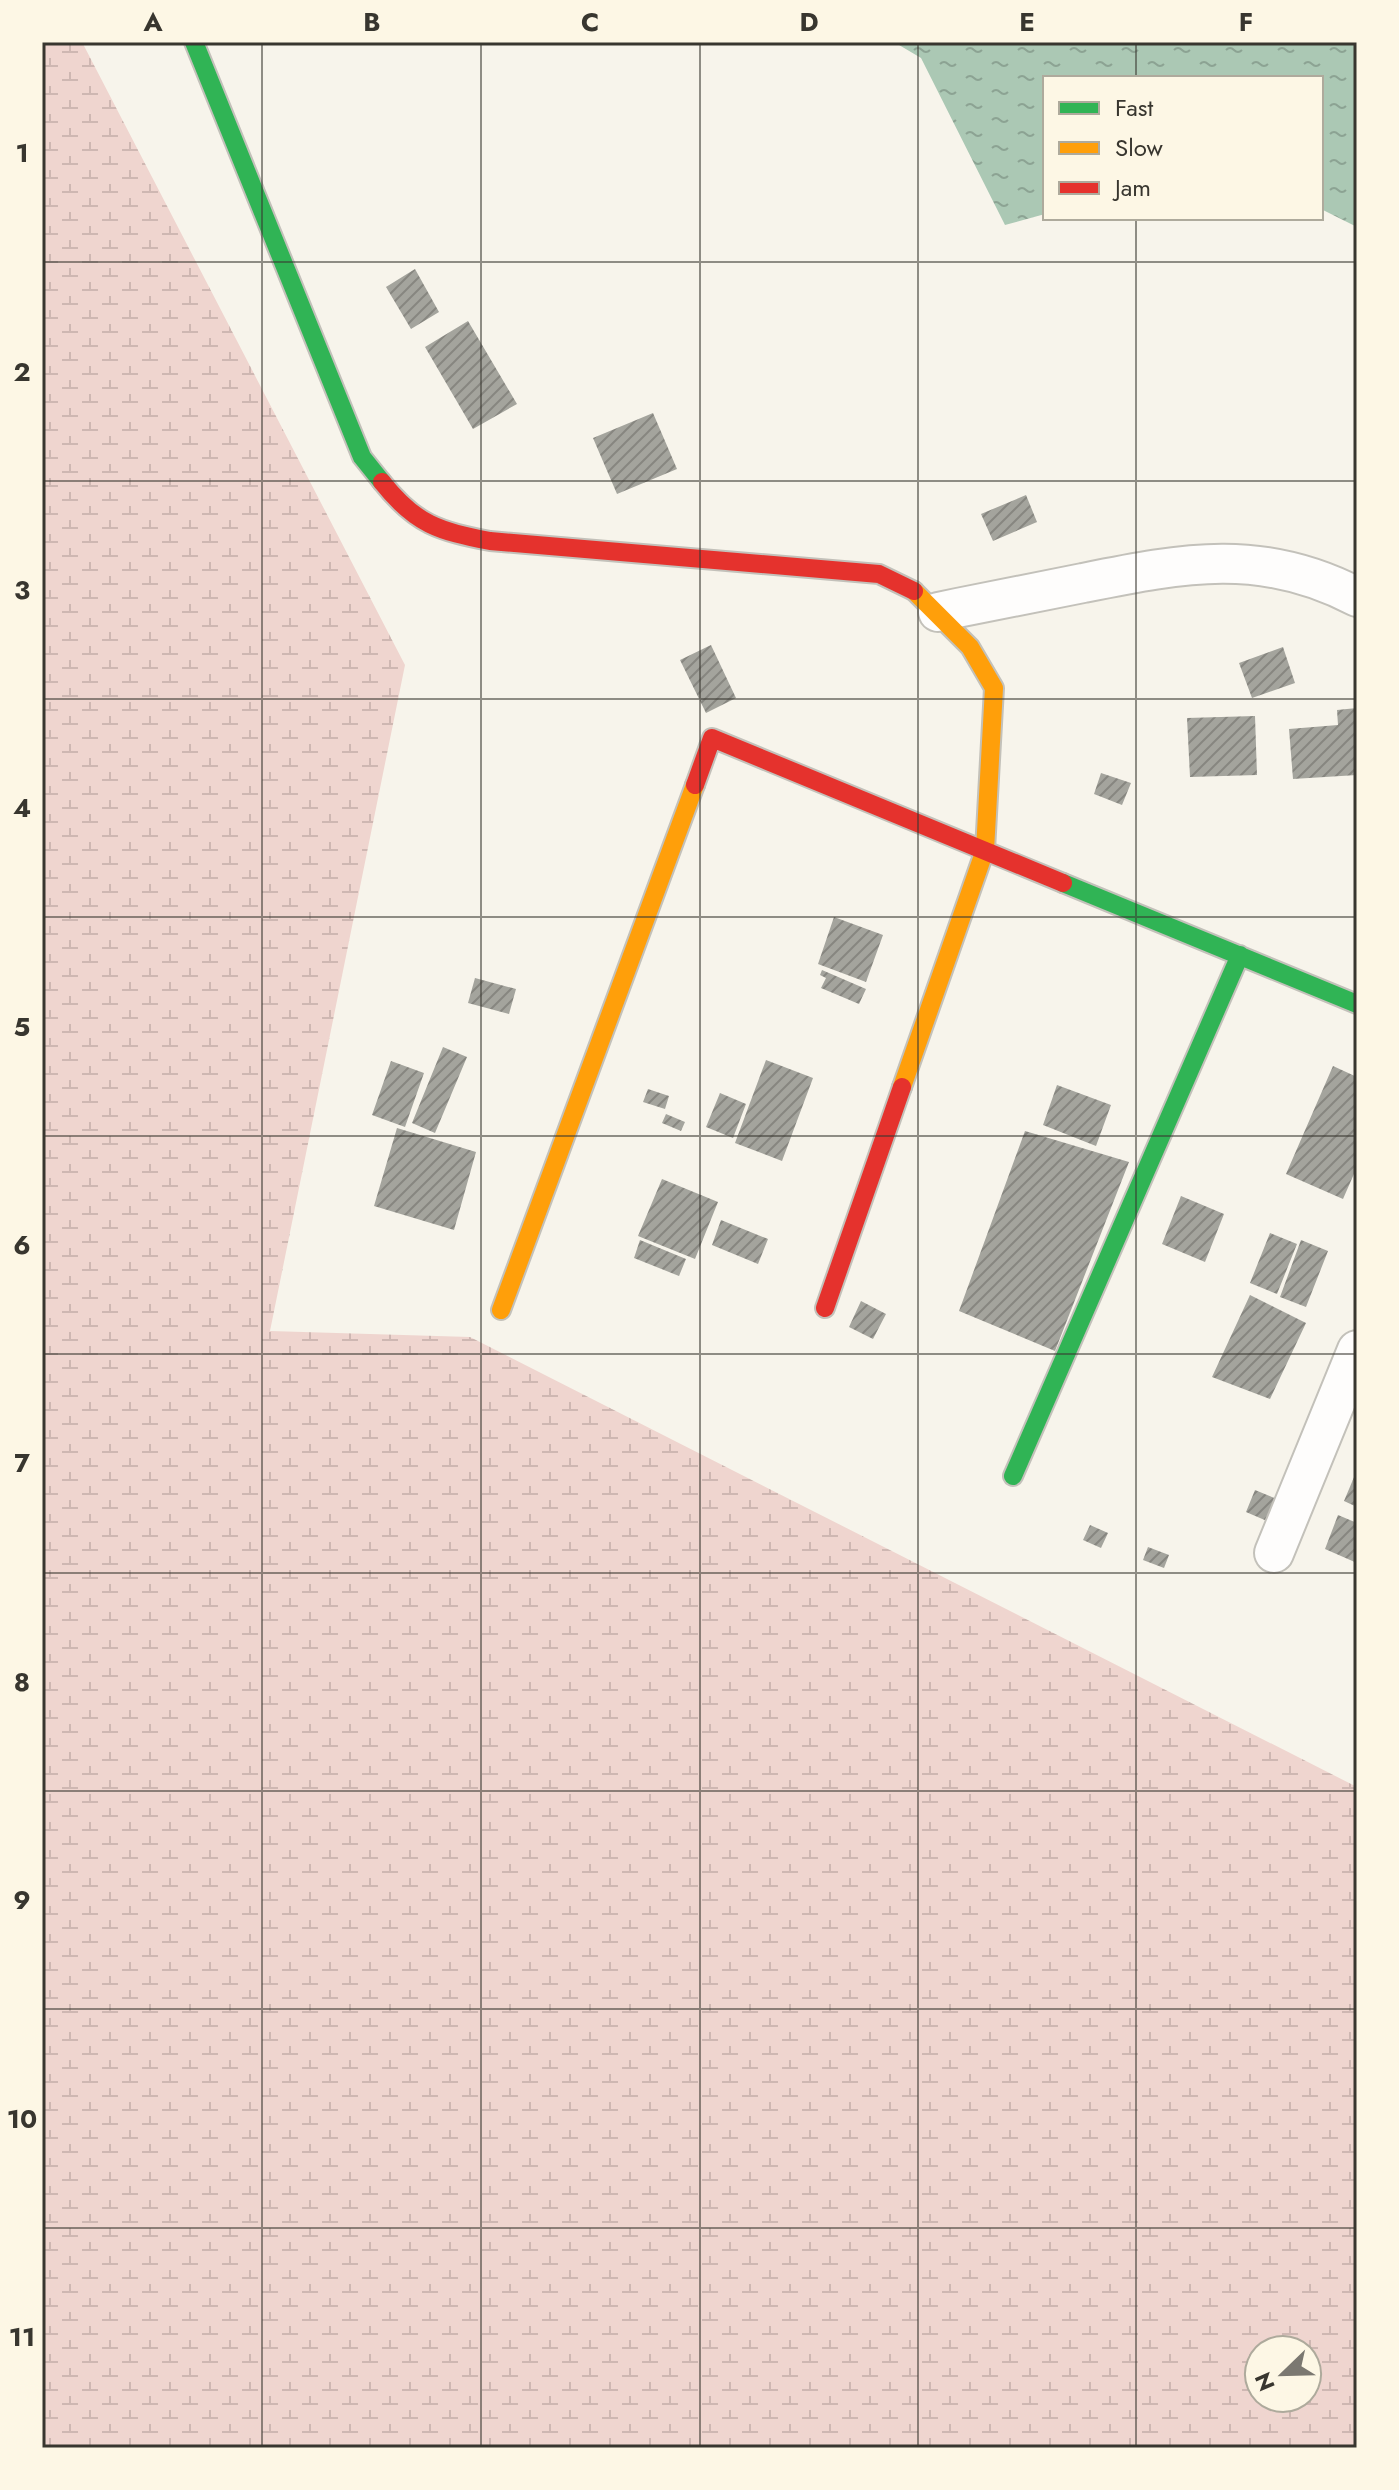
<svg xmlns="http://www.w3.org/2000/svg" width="1399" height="2490" viewBox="0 0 1399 2490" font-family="Jost,sans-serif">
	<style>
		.wetland { fill: url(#wetland-marsh); fill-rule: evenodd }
		.water { fill: url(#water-ripples) }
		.building { fill: url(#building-hatch) }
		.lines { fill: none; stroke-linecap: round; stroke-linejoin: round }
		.street-casing { stroke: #c3c1ba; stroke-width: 42 }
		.fast-casing { stroke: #c3c1ba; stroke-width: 22 }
		.slow-casing { stroke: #c3c1ba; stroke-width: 22 }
		.jam-casing { stroke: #c3c1ba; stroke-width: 22 }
		.street { stroke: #fefdfc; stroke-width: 38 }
		.fast { stroke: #30b455; stroke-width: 18 }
		.slow { stroke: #ff9f0a; stroke-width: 18 }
		.jam { stroke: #e5322d; stroke-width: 18 }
		.grid { fill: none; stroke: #38362f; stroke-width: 2; stroke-opacity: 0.55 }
		.neatline { fill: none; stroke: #38362f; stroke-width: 3 }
		.grid-label { font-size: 26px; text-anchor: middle; font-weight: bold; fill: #38362f }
	</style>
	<defs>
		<pattern id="wetland-marsh" width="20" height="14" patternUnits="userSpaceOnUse" patternTransform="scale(2)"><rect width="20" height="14" fill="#efd5cf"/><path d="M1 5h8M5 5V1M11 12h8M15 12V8" fill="none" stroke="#ceb7b2"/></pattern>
		<pattern id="water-ripples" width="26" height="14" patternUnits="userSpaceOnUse" patternTransform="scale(2)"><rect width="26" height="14" fill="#abc8b4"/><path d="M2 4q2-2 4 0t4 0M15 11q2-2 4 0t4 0" fill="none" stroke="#8ca393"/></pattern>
		<pattern id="building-hatch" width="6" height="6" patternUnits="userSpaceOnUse" patternTransform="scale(2)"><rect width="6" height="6" fill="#a4a49d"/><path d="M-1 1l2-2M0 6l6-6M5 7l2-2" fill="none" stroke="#878680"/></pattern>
	</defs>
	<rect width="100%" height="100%" fill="#f7f4eb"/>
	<path class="wetland" d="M42,42H82L405,665L270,1331L470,1337L1357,1787V2448H42ZM1259,2350H1307V2398H1259Z"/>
	<path class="water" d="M894,42H1357V227L1321,209V78H1045V214L1005,225L921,58Z"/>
	<path class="building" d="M415,269L439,312L411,329L386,287Z
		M468,321L517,404L473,429L425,347Z
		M653,413L677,469L617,494L593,438Z
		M1026,495L1037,522L993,541L981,514Z
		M711,645L736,698L706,713L680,660Z
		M1283,647L1295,683L1252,698L1239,663Z
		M1357,708V775L1293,779L1289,729L1338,725L1337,710Z
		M1255,716L1257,775L1190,777L1187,718Z
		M1101,773L1131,783L1122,805L1094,794Z
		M834,917L883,935L866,982L818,964Z
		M822,970L866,989L859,1004L821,988L826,978L820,975Z
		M475,978L516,989L509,1014L468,1003Z
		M443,1047L467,1057L435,1133L412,1123Z
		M766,1060L813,1078L782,1161L735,1143Z
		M391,1061L424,1073L405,1127L372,1115Z
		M1333,1066L1357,1077V1167L1343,1199L1286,1174Z
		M1057,1085L1111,1105L1096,1146L1043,1125Z
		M648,1089L669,1096L665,1109L643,1102Z
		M720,1093L746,1104L733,1138L706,1127Z
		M666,1114L685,1122L681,1131L662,1123Z
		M397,1128L476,1152L454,1230L374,1206Z
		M1025,1131L1129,1162L1055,1351L959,1311Z
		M662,1179L718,1202L695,1259L638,1236Z
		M1181,1196L1224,1214L1205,1262L1162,1244Z
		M721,1220L768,1239L758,1264L712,1245Z
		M1270,1233L1297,1244L1277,1294L1250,1283Z
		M640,1240L686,1259L679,1276L634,1258Z
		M1301,1240L1328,1251L1306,1307L1280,1297Z
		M1250,1295L1306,1323L1270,1399L1212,1377Z
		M861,1301L886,1314L873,1339L849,1327Z
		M1357,1470V1507L1344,1501Z
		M1255,1490L1277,1499L1267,1521L1246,1512Z
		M1338,1515L1357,1523V1563L1325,1549Z
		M1090,1525L1108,1533L1101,1548L1083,1540Z
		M1148,1547L1169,1555L1164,1568L1143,1560Z"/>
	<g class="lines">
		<defs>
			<path id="street" d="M938,612C986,602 1034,593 1083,583C1183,563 1262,547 1357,597
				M1274,1553L1357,1350"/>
			<path id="fast" d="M194,42L362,457L382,482
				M1063,883L1357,1004
				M1013,1476L1240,955"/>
			<path id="slow" d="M902,1087L985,850L994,688L970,647L914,591
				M501,1310L695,785"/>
			<path id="jam" d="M382,482C416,525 439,531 490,541L879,574L914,591
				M695,785L712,738L1063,883
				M825,1308L902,1087"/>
		</defs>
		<use href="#street" class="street-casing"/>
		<use href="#fast" class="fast-casing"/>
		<use href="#slow" class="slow-casing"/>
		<use href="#jam" class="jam-casing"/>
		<use href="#street" class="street"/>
		<use href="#fast" class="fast"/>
		<use href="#slow" class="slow"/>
		<use href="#jam" class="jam"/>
	</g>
	<path class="grid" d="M262,42V2448M481,42V2448M700,42V2448M918,42V2448M1136,42V78M1136,218V2448M42,262H1357M42,481H1357M42,699H1357M42,917H1357M42,1136H1357M42,1354H1357M42,1573H1357M42,1791H1357M42,2009H1357M42,2228H1357"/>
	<rect width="1399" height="2490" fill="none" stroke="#fdf7e5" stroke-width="88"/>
	<rect x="1043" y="76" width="280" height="144" fill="#fdf7e5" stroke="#aeaa9c" stroke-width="2"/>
	<rect x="1059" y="102" width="40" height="12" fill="#30b455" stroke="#aeaa9c" stroke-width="2"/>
	<text x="1115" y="116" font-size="24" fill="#38362f">Fast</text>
	<rect x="1059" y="142" width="40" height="12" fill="#ff9f0a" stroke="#aeaa9c" stroke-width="2"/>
	<text x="1115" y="156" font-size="24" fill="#38362f">Slow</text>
	<rect x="1059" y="182" width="40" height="12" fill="#e5322d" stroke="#aeaa9c" stroke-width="2"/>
	<text x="1115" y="196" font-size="24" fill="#38362f">Jam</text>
	<g transform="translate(1283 2374) rotate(247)"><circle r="38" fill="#fdf7e5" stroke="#aeaa9c" stroke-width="2"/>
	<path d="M0-6L14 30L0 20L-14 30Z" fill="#7b7871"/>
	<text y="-12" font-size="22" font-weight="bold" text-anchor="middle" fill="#38362f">N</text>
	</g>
	<rect x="44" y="44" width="1311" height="2402" class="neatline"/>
	<g class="grid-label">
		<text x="153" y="31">A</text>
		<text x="372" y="31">B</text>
		<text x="590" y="31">C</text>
		<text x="809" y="31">D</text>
		<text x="1027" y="31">E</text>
		<text x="1246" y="31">F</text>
		<text x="22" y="162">1</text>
		<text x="22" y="381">2</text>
		<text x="22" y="599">3</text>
		<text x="22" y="817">4</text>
		<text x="22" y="1036">5</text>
		<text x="22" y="1254">6</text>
		<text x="22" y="1472">7</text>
		<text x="22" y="1691">8</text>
		<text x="22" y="1909">9</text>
		<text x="22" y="2128">10</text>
		<text x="22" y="2346">11</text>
	</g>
</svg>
